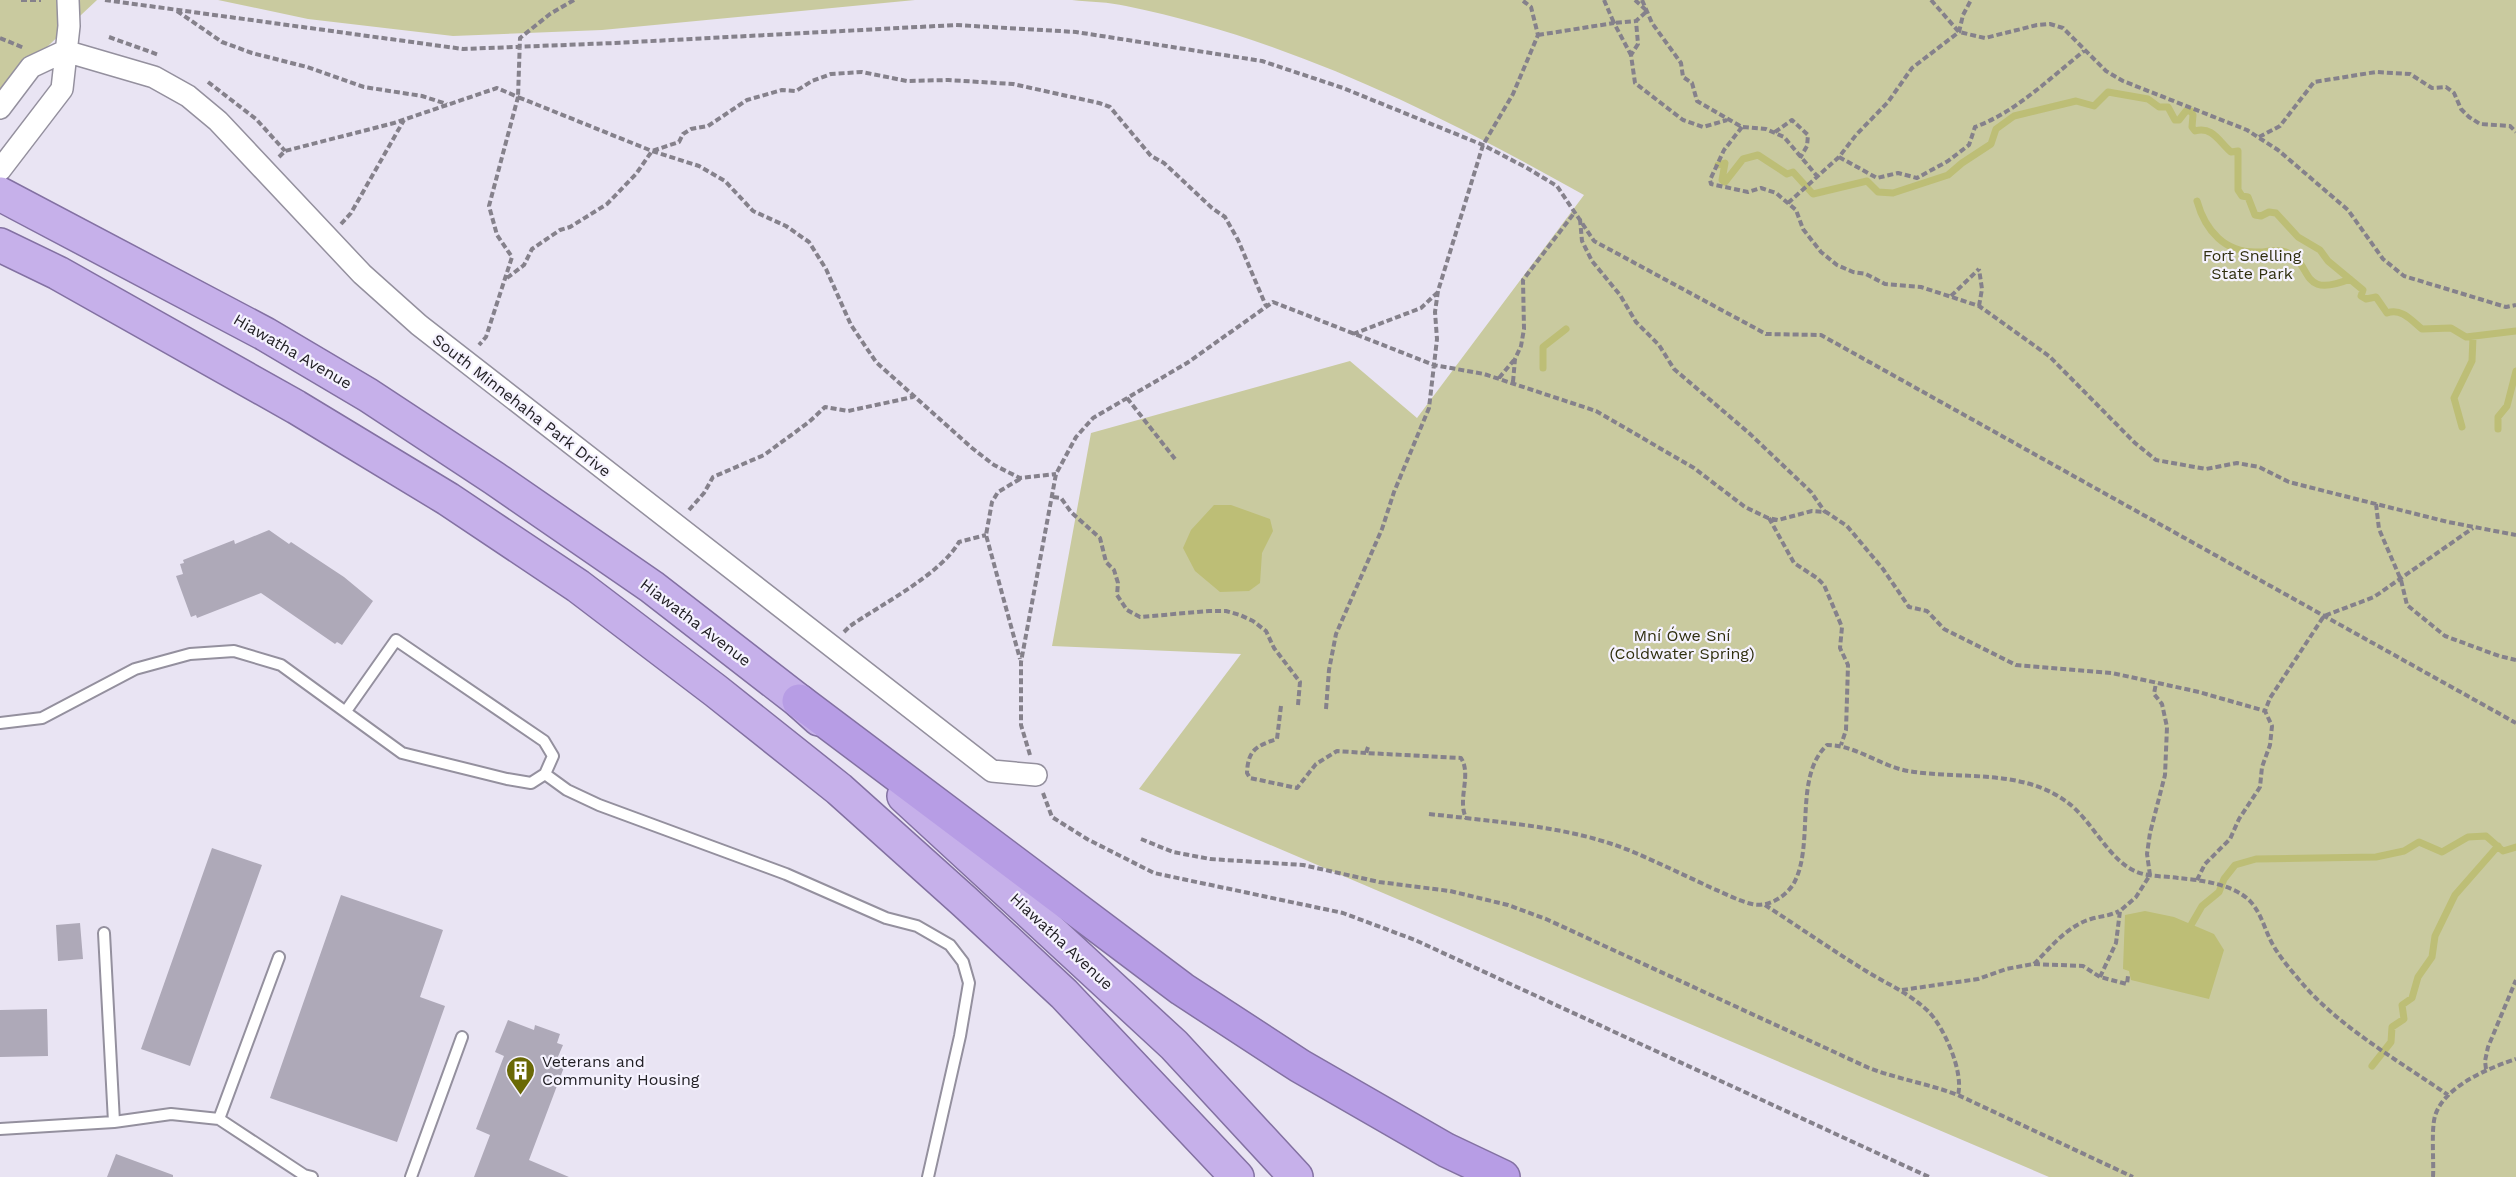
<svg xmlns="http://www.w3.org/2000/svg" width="2516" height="1177" viewBox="0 0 2516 1177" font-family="'Work Sans',sans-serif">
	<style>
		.green { fill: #c9ca9f }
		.water { fill: #bdbe76 }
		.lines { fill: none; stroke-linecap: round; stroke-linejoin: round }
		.stream { stroke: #bdbe76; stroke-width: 7 }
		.building { fill: #aea9b8 }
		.service-casing { stroke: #94909e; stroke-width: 14 }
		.minor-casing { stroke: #94909e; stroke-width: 24 }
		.trunk-casing { stroke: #8371a2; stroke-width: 36 }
		.motorway-casing { stroke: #8371a2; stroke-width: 36 }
		.path { stroke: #85818b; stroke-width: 4; stroke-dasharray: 6 3; stroke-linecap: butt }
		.service { stroke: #fff; stroke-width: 10 }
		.minor { stroke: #fff; stroke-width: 21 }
		.trunk { stroke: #c6b0ea; stroke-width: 33 }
		.motorway { stroke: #b79de5; stroke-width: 33 }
		.labels { text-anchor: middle; stroke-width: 4.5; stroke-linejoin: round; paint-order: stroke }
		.park-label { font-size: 16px; fill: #302f0f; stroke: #f5f2fe }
		.street-label { font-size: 16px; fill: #222025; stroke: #f5f2fe }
		.poi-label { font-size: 16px; fill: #222025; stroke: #f5f2fe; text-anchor: start }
	</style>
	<rect width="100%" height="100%" fill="#e9e4f3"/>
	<path class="green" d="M0,0H97L0,91Z
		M218,0H915L602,30L453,36L308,19Z
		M1072,0H2516V1177H2049L1139,789L1241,654L1052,646L1091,433L1350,361L1417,418L1584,195C1440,114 1289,39 1126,6C1109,2 1090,2 1072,0Z"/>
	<path class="water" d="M1214,505H1231L1270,519L1273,531L1262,553L1260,583L1249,591L1220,592L1195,571L1183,548L1191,530Z
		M2145,911L2174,917L2214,934L2224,950L2209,999L2131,980L2129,971L2123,969L2125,915Z"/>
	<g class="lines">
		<path class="stream" d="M1718,165L1725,163L1722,180L1725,182L1743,159L1758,155L1787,174L1793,172L1813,194L1867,181L1878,192L1893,193L1948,175L1962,163L1991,144L1996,129L2014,116L2076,101L2094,106L2108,92L2148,99L2159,107H2168L2175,120H2179L2186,111H2191L2193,115L2192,127L2195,131C2213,126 2219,142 2231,152L2238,151V190L2242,196L2248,197L2255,215L2261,216L2269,212L2276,213L2298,237L2320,250L2328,261L2363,290L2361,296L2366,299L2376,297L2387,313C2402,308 2411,320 2422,329L2451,328L2466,337L2516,331
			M2197,201C2205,230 2225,254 2259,252C2268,252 2277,248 2286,252C2314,263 2298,300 2350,279
			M1543,368V347L1566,329
			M2462,427L2454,398L2472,361L2473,337
			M2498,429V417L2507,406L2516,371
			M2191,925L2202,906L2219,892L2224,879L2235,865L2256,859L2376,857L2404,851L2419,842L2442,852L2468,837L2486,836L2503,851L2516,847
			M2372,1066L2391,1042L2392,1027L2404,1019L2402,1005L2412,998L2418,977L2432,957L2435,936L2455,895L2498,846"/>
	</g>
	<path class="building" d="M269,530L289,544L291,542L344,577L373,601L342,645L337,642L335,644L261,593L197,618L196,615L191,617L176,576L183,574L180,564L184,563L183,560L234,540L235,544Z
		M212,848L262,865L190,1066L141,1049Z
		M341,895L443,930L420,997L445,1006L397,1142L270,1098Z
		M80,923L83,959L58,961L56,925Z
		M47,1009L48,1056L0,1057V1010Z
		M508,1020L534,1030L535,1025L560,1034L557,1043L563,1045L557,1059L566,1062L529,1160L569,1177H474L490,1135L476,1129L504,1056L495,1052Z
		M116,1154L173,1175V1177H107Z"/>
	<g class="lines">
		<defs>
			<path id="service" d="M0,723L42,718L135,669L190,654L234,651L281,665L402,753L507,779L531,783L545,774L553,756L544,741L396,640L346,711
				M545,774L567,790L599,805L786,874L886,918L917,926L950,945L963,962L969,983L960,1036L928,1177
				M104,933L114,1122
				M219,1119L279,957
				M0,1129L114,1122L171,1114L219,1119L304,1175L312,1177
				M411,1177L462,1037"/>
			<path id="minor" d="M65,51L154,77L188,96L218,121L362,274L419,325L992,771L1036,775
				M0,108L31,67L65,51
				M0,170L62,89L69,26L68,0"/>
			<path id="trunk" d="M0,194L265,334L368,395L494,478L652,587L799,701L819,719
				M0,245L58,273L296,407L448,499L578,586L716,691L839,789L965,902L1064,994L1237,1177
				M904,796L1174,1045L1296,1177"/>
			<path id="motorway" d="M799,701L1182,989L1300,1066L1446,1150L1503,1177"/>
		</defs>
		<use href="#service" class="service-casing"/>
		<use href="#minor" class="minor-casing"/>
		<use href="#trunk" class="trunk-casing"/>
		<use href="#motorway" class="motorway-casing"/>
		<path class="path" d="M21,0H41
			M105,0L463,49L615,43L956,25L1076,32L1262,61L1343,88L1483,145L1527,168L1557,186L1594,241L1766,334L1821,335L2516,723
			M574,0L550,14L520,38L518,97L652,151L699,166L725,181L753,211L786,226L809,242L826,269L851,325L876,362L972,448L994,465L1020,478L1056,474
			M1604,0L1614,23L1636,21
			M1635,0L1647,11L1636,21L1638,44L1631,55L1635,83L1683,120L1703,127L1727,120
			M1642,0L1652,23L1681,63L1683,77L1692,83L1697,101L1742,127L1766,129L1784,137L1817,176
			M1931,0L1959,32L1985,38L2037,25L2050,24L2063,28L2106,71L2123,81L2247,130L2278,150L2348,210L2383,259L2404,276L2506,307L2516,305
			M177,11L222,42L252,53L307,67L364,87L422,96L447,104
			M1538,35L1614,23L1631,55
			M109,37L159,55
			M0,38L24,48
			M208,82L256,119L285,151
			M1742,127L1724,150L1710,180L1711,184L1748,192L1761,188L1776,193L1796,210L1803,229L1821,252L1837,265L1853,272L1866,274L1885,284L1921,287L1979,306L2049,356L2135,443L2156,460L2206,469L2237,463L2259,467L2289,482L2352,498L2448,522L2516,535
			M1775,132L1792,120L1808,135L1807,146L1800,158
			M2259,137L2280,126L2314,82L2376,72L2410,74L2432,88L2446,87L2454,93L2461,109L2469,117L2480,124L2510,126L2516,132
			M279,157L285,151L394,123L497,88L518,97L489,206L497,235L512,257L486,337L479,345
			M1839,157L1877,178L1898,173L1917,178L1948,161L1969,145L1975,127C2016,112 2050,78 2084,51
			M1788,203L1839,157L1856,135L1888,102L1912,68L1959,32L1963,15L1971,0
			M1580,219L1582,241L1592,261L1620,295L1636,322L1659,345L1674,369L1749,433L1811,492L1825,512
			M341,224L351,213L404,120
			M507,278L524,265L532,249L560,230L570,227L607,204L636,174L652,151L679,142L683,134L691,129L708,126L747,100L782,90L796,91L812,81L831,74L862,72L907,81L948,80L1013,84L1099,103L1110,107L1151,156L1164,163L1212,208L1225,217L1238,240L1266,306
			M1951,296L1979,269
			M1979,306L1982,289L1979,269
			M1353,334L1421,308L1438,292
			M1499,378L1514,360
			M1513,382L1515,359L1521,346L1524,329L1523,280L1575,212
			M1127,398L1175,459
			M1020,479L998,492L992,502L986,535L1020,659
			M1053,497L1061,498L1071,512L1100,538L1106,562L1114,570L1118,583L1117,595L1127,610L1140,617L1209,611H1226L1240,615L1253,621L1266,631L1274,648L1300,682L1298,705
			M2376,504L2379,529L2401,580L2407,605L2445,636L2499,656L2516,660
			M689,510L704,493L713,477L764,455L809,422L825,407L848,411L913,397
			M1769,518L1794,563L1817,578L1824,585L1842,627L1840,648L1848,665L1846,730L1841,745
			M844,632L850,626C882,604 941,574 959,542L986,535
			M1281,706L1277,739C1256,746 1248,750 1247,773L1250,778L1297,788L1316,764L1337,751L1366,753
			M1326,709L1329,670L1336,634L1382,529L1394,492L1429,408L1437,339L1435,312L1438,291L1483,145L1513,94L1538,35L1531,7L1522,0
			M1368,747L1366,753L1461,758C1472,775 1457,799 1466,818C1524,825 1576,829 1631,851C1659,863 1686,876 1714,889C1726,894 1739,901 1752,904C1767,908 1786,897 1794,883C1815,844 1793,777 1827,745C1856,745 1880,766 1908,771C1961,780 2021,768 2067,802C2092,820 2109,861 2137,872C2150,877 2165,876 2178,878C2201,880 2233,884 2250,901C2262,914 2265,931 2273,945C2281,959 2291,970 2301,982C2339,1027 2399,1061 2448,1095
			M1030,755L1021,725V662L1056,474L1076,437L1093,418L1187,363L1273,302L1434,365L1484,374L1596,411L1694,468L1745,507L1768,518L1778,520L1812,511L1826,512L1847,526L1883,569L1909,607L1927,611L1944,629L2016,665L2112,673L2199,692L2265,711
			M1043,793L1052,817L1087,839L1154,873L1343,913L1415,940L1929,1177
			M1429,814L1466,818
			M1141,839L1173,852L1210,859L1303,865L1379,882L1450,891L1508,905L1546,919L1869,1068C1898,1079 1929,1084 1958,1095L2133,1177
			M2197,880L2205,864L2230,839L2239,819L2260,787L2262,767L2270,745L2272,726L2265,711L2270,698L2324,616L2374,597L2473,528
			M1765,905C1799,927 1832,950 1866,971C1887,984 1909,993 1928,1011C1944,1027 1964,1072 1958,1095
			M2034,964C2051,947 2067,926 2091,919C2101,916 2110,916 2119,911
			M2100,977L2116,943L2120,911L2136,897L2150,875L2147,854L2150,833L2165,775L2167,727L2162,704L2154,694L2156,683
			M1902,990L1978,979L2006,969L2033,964L2083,966L2100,977L2127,984L2128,976
			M2486,1069L2485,1061L2488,1047L2516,980
			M2433,1177C2434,1162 2431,1130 2435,1116C2444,1086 2489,1068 2516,1059"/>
		<use href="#service" class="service"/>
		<use href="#minor" class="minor"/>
		<use href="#trunk" class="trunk"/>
		<use href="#motorway" class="motorway"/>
	</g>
	<defs>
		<symbol id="building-pin" viewBox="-11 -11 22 30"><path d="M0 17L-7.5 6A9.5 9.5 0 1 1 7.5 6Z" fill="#6a6905" stroke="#f5f2fe"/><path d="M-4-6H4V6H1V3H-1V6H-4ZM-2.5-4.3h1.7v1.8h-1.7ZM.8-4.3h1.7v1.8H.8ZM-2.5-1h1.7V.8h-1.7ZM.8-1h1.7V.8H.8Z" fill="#fff"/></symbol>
	</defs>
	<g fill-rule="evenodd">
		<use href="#building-pin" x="504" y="1054" width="33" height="45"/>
	</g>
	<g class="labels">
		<g class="park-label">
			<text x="2252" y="261">Fort Snelling<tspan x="2252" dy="18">State Park</tspan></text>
			<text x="1682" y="641">Mní Ówe Sní<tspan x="1682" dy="18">(Coldwater Spring)</tspan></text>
		</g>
		<g class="street-label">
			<text transform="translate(293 351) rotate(30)" y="6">Hiawatha Avenue</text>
			<text transform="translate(522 405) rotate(38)" y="6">South Minnehaha Park Drive</text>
			<text transform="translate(696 622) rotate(37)" y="6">Hiawatha Avenue</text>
			<text transform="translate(1062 941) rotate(43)" y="6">Hiawatha Avenue</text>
		</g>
		<g class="poi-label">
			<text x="542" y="1067">Veterans and<tspan x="542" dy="18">Community Housing</tspan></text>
		</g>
	</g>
</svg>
